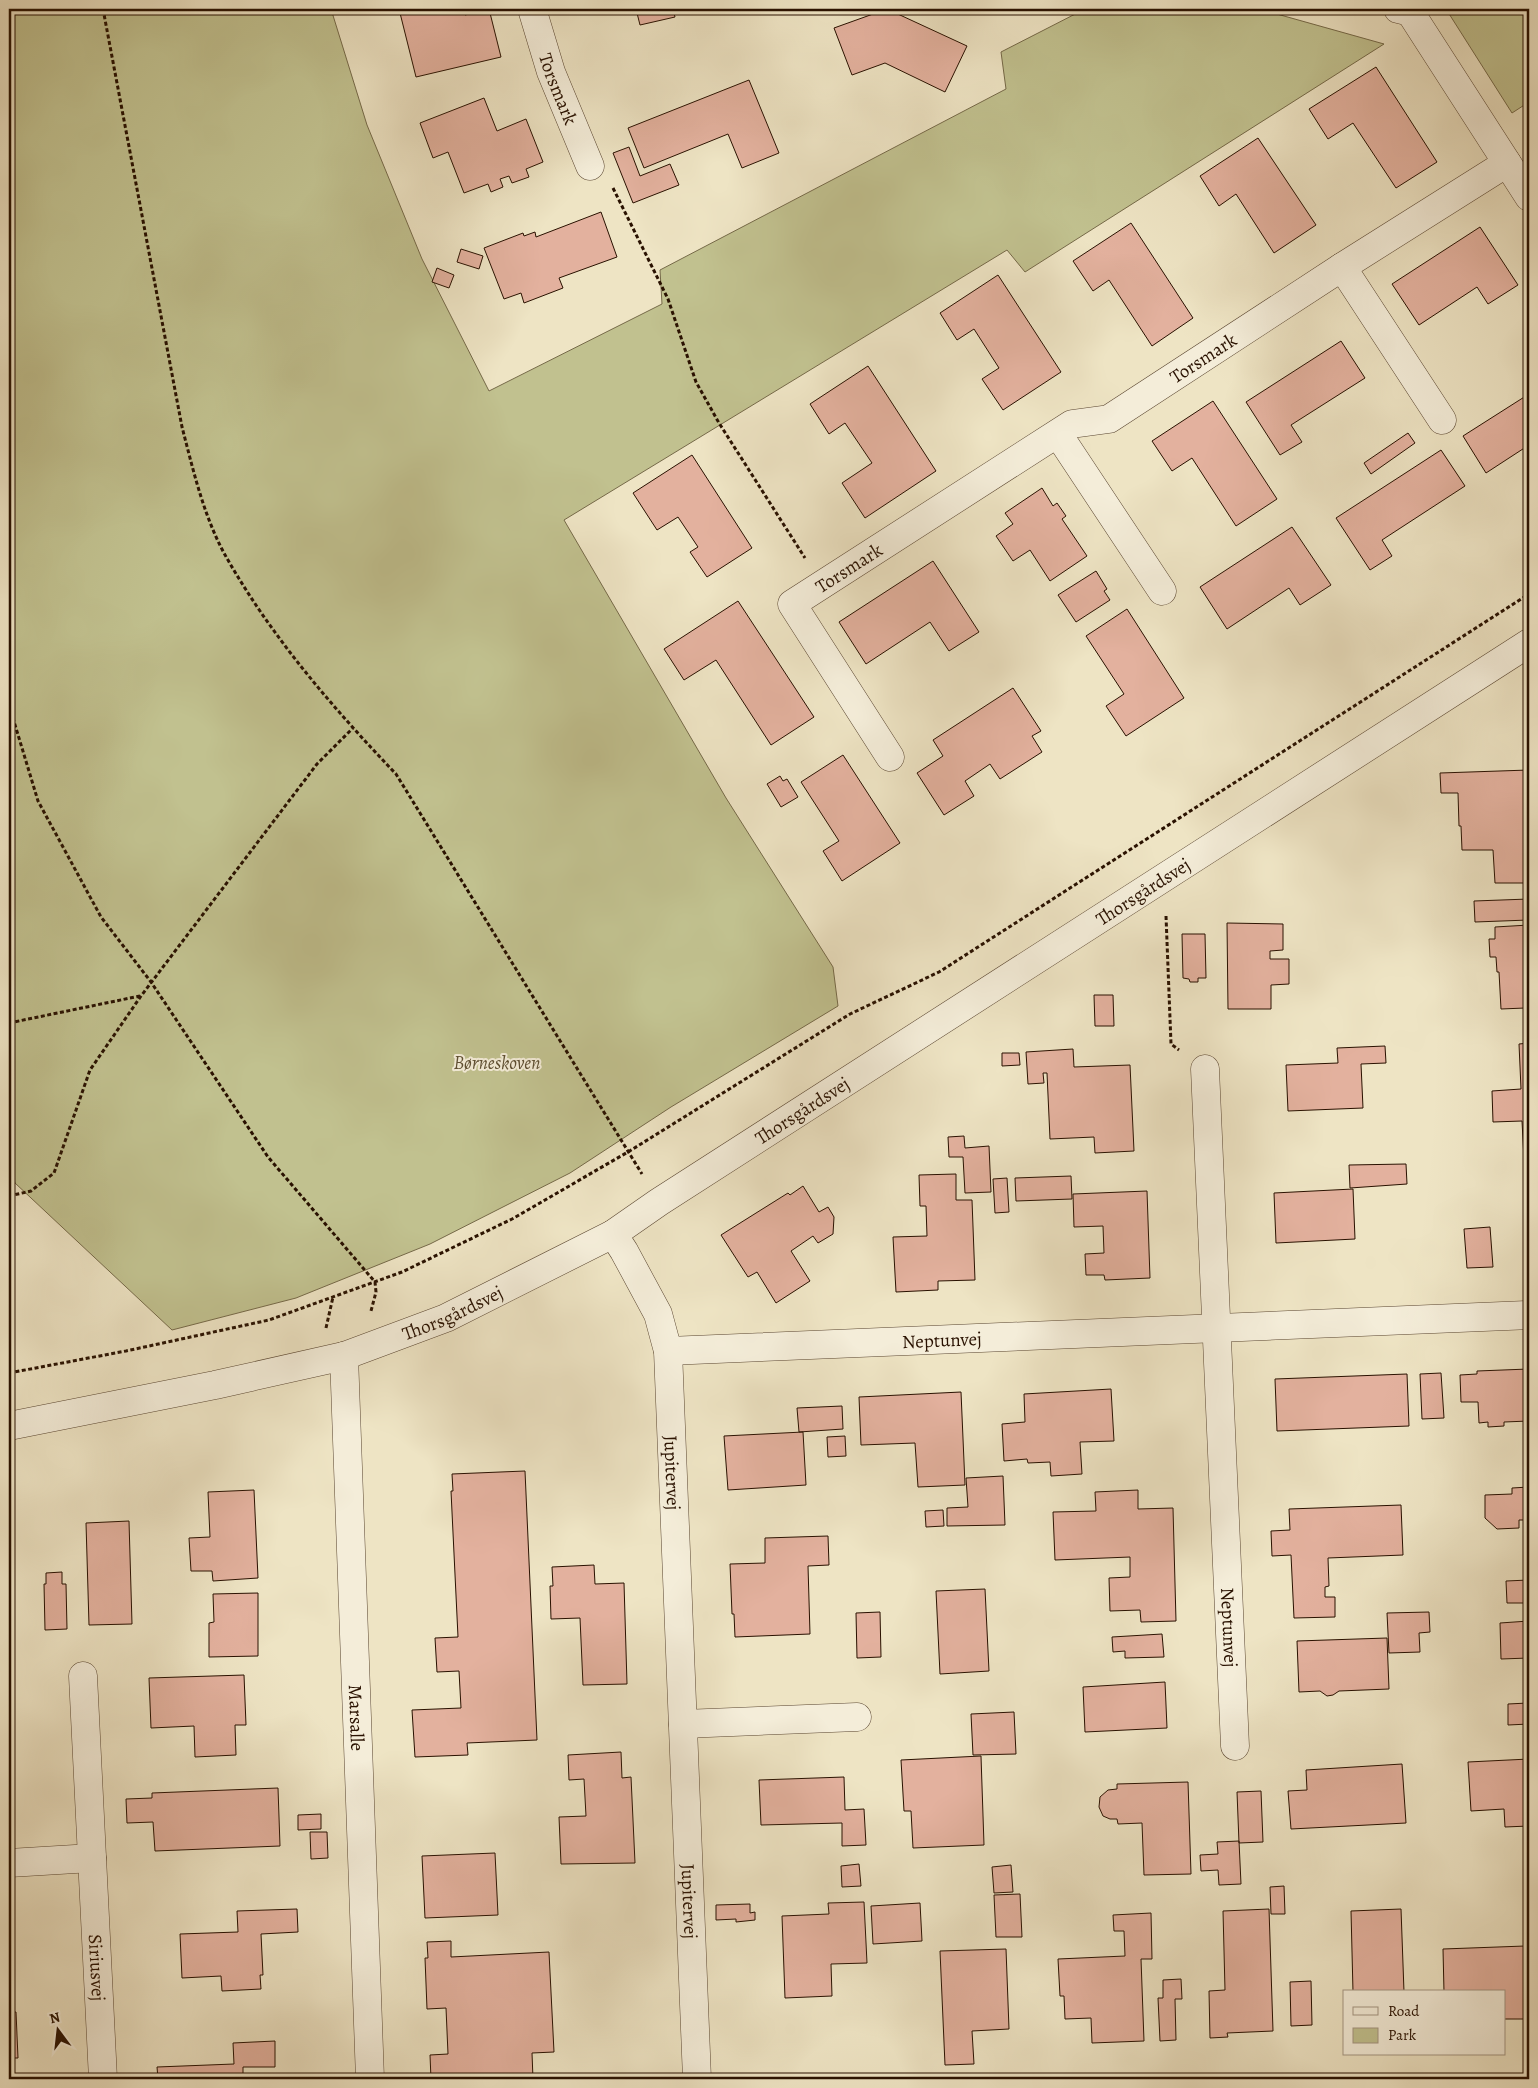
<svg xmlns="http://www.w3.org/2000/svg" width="1538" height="2088" viewBox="0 0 1538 2088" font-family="Alegreya,serif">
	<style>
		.green { fill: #c1c18f; stroke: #756948 }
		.building { fill: #e3b19e; stroke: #291100 }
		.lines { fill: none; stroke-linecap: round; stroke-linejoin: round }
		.minor-casing { stroke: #5a4631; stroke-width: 29 }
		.path { stroke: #291100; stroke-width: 3; stroke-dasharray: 4 2.5; stroke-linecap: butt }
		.minor { stroke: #f4edd9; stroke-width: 28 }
		.labels { text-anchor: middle; stroke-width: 4; stroke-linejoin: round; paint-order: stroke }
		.street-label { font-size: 19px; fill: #291100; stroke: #f4edd9 }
		.park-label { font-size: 19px; font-style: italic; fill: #5e4f32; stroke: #f4edd9 }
	</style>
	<rect width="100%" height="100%" fill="#eee4c4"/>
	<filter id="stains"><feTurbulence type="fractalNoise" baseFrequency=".004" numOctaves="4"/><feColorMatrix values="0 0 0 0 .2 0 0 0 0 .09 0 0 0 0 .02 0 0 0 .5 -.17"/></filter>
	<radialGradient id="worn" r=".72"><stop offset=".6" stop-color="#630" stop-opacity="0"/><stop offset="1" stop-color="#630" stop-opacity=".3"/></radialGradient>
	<path class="green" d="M9,9H331L367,125L422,259L489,391L662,304L660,270L1006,89L1001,52L1085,9H1259L1384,44L1025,272L1007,250L564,520L726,798L833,967L838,1006L671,1107L570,1173L430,1244L296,1298L172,1330L15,1183L9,1161Z
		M1446,9H1529V102L1512,113Z"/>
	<path class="building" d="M399,9H464L465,15L489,9L501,57L416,77Z
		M592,9H609L593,12Z
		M636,9H673L675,17L640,25Z
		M887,9L967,46L945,92L885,63L852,75L834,28Z
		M1376,67L1437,162L1396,188L1353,123L1328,139L1309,109Z
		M749,80L779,153L742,168L728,134L644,168L628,128Z
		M484,98L497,131L526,119L543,162L526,169L529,177L512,183L509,176L500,179L503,187L491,192L488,184L464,193L448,152L433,158L420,123Z
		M1258,138L1316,225L1274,253L1236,194L1219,206L1200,176Z
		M629,147L640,176L670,164L679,185L633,203L613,153Z
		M601,212L617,257L559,278L563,288L524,303L521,293L504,299L484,248L523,233L524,236L535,232L536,237Z
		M1131,223L1193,318L1152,346L1109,280L1093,291L1073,261Z
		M1480,227L1518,285L1488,304L1477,287L1419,325L1392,284Z
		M461,249L483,256L479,269L457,262Z
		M437,268L454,275L449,288L432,282Z
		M998,275L1061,372L1003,410L982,379L999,368L974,329L957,340L940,313Z
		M1341,341L1365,378L1291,425L1302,442L1280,455L1246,402Z
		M868,366L936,471L865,518L842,483L872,463L845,423L829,434L810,404Z
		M1529,394V445L1486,473L1463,436Z
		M1213,401L1277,499L1236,526L1192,458L1172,471L1152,441Z
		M1408,433L1415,443L1371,474L1364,463Z
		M1441,450L1465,486L1382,540L1392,556L1370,570L1336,518Z
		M692,455L752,548L707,577L690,552L698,547L678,517L657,530L633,493Z
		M1042,488L1053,506L1057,503L1066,516L1062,519L1087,556L1050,581L1030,550L1013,561L996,536L1013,524L1005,513Z
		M1292,527L1331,585L1300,605L1289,588L1227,629L1200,587Z
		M933,561L979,632L949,651L930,622L866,664L839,622Z
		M1096,571L1107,589L1104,591L1110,600L1076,622L1058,595Z
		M738,601L814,717L771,745L716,660L684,680L664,649Z
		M1127,609L1184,698L1126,736L1106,706L1124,694L1086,636Z
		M1013,688L1041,731L1032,736L1042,752L1000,779L990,764L965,781L974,796L944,815L917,773L943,756L933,740Z
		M843,755L900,843L842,881L823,851L839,841L801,782Z
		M1529,770V883H1495L1493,850H1462L1461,826H1459L1458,793H1441L1440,773Z
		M780,776L783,781L787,779L798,797L781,807L767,784Z
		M1529,899V920L1475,922L1474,901Z
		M1227,923L1283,924V950L1270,951V959H1289V984L1271,985V1009H1228Z
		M1529,925V1015H1525V1008L1501,1009L1499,972H1497L1496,957H1490L1489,939H1495V927Z
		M1182,934H1205L1206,978H1198V982H1190L1189,979L1183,978Z
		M1094,995H1113L1114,1026H1095Z
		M1529,1043V1159H1524L1522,1121L1493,1122L1492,1091L1521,1089L1519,1044Z
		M1385,1046L1386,1063L1361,1064L1363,1108L1288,1111L1286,1065L1338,1063L1337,1048Z
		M1073,1049L1074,1067L1130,1065L1134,1151L1095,1153L1094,1137L1050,1139L1047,1073H1043L1044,1083L1028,1084L1026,1052Z
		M1002,1053H1019L1020,1065L1002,1066Z
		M964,1136L965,1148L989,1146L991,1192L965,1193L963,1157H949L948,1137Z
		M1406,1164L1407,1184L1350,1188L1349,1165Z
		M956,1174V1200H972L975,1280L938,1281V1290L896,1292L893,1237L927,1236L926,1206H920L919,1175Z
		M1071,1176L1072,1199L1016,1201L1015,1178Z
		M1007,1178L1009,1212L995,1213L993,1179Z
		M803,1186L819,1212L828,1207L834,1217L833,1234L818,1243L813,1236L791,1251L810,1281L776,1303L757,1272L748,1277L721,1235L788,1193L790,1195Z
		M1353,1189L1355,1239L1276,1243L1274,1193Z
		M1147,1191L1150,1278L1105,1280L1104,1275H1086L1085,1254L1104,1253L1103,1226L1074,1227L1073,1194Z
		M1490,1227L1493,1267L1467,1268L1464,1229Z
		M1529,1369V1421L1504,1422V1426L1488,1427V1422L1479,1423L1478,1402H1461L1460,1375L1477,1374V1371Z
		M1441,1373L1444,1418L1422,1419L1420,1374Z
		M1407,1374L1409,1426L1277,1431L1275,1379Z
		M1111,1389L1114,1441L1080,1442L1082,1474L1051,1476L1050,1462L1028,1463L1027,1459L1004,1461L1002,1424L1025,1422L1024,1394Z
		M961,1392L965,1485L918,1487L915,1443L861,1445L859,1397Z
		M842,1406L843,1429L799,1432L797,1408Z
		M803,1432L806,1485L728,1490L724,1436Z
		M845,1436L846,1456L828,1457L827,1437Z
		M525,1471L537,1740L467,1743L468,1755L415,1757L412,1710L461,1708L459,1671L437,1672L435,1638L458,1637L451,1491H453L452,1474Z
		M1003,1476L1005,1525L947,1526V1508L968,1507L966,1478Z
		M1529,1487V1520H1519V1528L1497,1529L1485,1518V1495L1512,1494V1488Z
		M254,1490L258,1578L213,1581L212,1571H191L189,1538L210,1537L208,1492Z
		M1138,1490V1509L1173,1508L1176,1621L1141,1622L1140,1610L1110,1611L1109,1578L1130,1577V1557L1055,1560L1053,1512L1096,1511L1095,1492Z
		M1401,1505L1403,1555L1328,1558L1329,1586L1325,1587V1597H1335V1617L1294,1618L1291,1555L1272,1556L1271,1531L1290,1530L1289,1509Z
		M943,1510L944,1526L926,1527L925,1511Z
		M129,1521L132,1624L89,1625L86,1523Z
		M828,1536L829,1565L808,1566L810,1634L735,1637L734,1614H732L730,1564L765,1563V1538Z
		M594,1565L595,1584L624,1583L627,1684L583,1685L580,1618L551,1619L550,1586H553L552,1567Z
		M62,1572V1584H66L67,1629L45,1630L44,1584H46V1573Z
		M1529,1580V1603H1507L1506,1581Z
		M985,1589L989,1671L940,1674L936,1591Z
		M258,1593V1656L209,1657V1623L214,1622L213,1594Z
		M880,1612L881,1657L857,1658L856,1613Z
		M1429,1612L1430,1632L1419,1633L1420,1652L1389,1653L1387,1613Z
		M9,1617L11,1651H9Z
		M1529,1621V1658L1501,1659L1500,1623Z
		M1162,1634L1164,1657L1125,1658V1651L1113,1652L1112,1637Z
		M1387,1638L1389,1689L1339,1691L1333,1695L1327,1696L1320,1691L1299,1692L1297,1641Z
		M244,1675L246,1725H235L236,1755L195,1757L194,1726L151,1728L149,1678Z
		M1165,1682L1167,1728L1085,1732L1083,1687Z
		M1528,1701H1529V1724L1508,1725V1704L1528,1703Z
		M1014,1712L1016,1754L973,1755L971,1714Z
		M621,1752L622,1778L631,1777L635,1863L561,1864L559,1817L586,1816L584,1779L569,1780L568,1755Z
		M981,1756L984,1845L913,1848L911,1811H904L901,1760Z
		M1529,1759V1826L1505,1827L1504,1809L1471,1811L1468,1762Z
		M1402,1764L1406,1823L1291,1829L1288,1791L1307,1790L1306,1770Z
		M844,1777L845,1810L864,1809L866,1845L842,1846V1823L761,1825L759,1780Z
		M1188,1782L1191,1874L1144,1875L1142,1823L1118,1824L1117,1819H1110L1103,1816L1099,1807L1100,1797L1108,1790L1117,1789V1784Z
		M278,1788L280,1846L155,1851L153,1822L127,1823L126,1799L152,1798V1793Z
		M1261,1791L1263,1842L1239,1843L1237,1792Z
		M321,1814V1829L298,1830V1815Z
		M310,1832H327L328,1858L311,1859Z
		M1239,1841L1241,1884L1219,1885L1218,1870L1201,1871L1200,1855L1218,1854L1217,1842Z
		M495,1853L498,1915L425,1918L422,1856Z
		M859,1864L861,1886L842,1887L841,1866Z
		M1011,1865L1013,1892L994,1893L992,1867Z
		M1284,1886L1285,1914H1271L1270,1887Z
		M1020,1894L1022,1937H996L994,1895Z
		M864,1902L867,1963L831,1964L832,1996L785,1998L782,1916L829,1914L828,1903Z
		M920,1903L922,1941L873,1944L871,1906Z
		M750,1904V1913L755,1912V1920L736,1922V1919L716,1920V1905Z
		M297,1909L298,1932L261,1934L263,1975H260L261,1989L222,1991L221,1976L182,1978L180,1934L238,1932L237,1911Z
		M1269,1909L1273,2031L1227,2033L1228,2037L1210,2038L1209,1991L1225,1990L1223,1911Z
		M1401,1909L1404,1992H1353L1351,1911Z
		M1151,1913L1152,1959H1141L1144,2041L1092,2043L1091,2018L1065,2019L1064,1996H1060L1058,1959L1125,1956L1124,1931H1114L1113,1915Z
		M1524,1914H1529V2019H1504V1992H1444L1443,1949L1525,1946Z
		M9,1918L12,1978H9Z
		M451,1941V1957L549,1952L554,2052L532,2053L533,2079H431L430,2055L448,2054L446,2008L427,2009L425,1958H428L427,1942Z
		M1006,1949L1009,2029L972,2031L974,2064L945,2065L940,1951Z
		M1181,1979L1182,1999H1175L1176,2040L1160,2041L1158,1998H1163V1980Z
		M1311,1981L1312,2025L1291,2026L1290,1982Z
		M9,2012H16L18,2058H9Z
		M275,2041V2067H243V2079H158L157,2067L234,2064L233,2043Z"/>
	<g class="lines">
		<defs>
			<g id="minor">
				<path id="s1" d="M532,9L551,72L590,166"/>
				<path d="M1398,9L1410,12L1529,197"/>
				<path d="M1342,267L1442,420"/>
				<path d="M1058,434L1162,591"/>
				<path id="s2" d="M890,757L792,604L1072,424L1109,419L1342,267L1507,163"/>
				<path id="s3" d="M1205,1069L1235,1746"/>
				<path id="s4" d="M613,1234L624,1251L658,1314L668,1351L697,2079"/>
				<path id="s5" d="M668,1351L1529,1315"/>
				<path id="s6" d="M344,1356L370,2079"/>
				<path id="s7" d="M9,1426L215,1385L344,1356L446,1318L613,1234L659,1202L1529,643"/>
				<path id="s8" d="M83,1676L103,2079"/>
				<path d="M683,1724L857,1717"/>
				<path d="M9,1863L92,1858"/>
			</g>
		</defs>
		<use href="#minor" class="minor-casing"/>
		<path class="path" d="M103,9L182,427C193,469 203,514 224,553C269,634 332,707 396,774L642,1174
			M613,188L668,299L696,382L719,423L805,558
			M9,705L38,801L101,917L151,982L268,1157L375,1282L376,1292L371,1311
			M1166,916L1171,1044L1179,1050
			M9,1023L140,996
			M9,1196L31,1191L54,1173L90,1070L141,996L317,764L353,728
			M326,1328L333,1297
			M9,1373L126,1351L269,1320L402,1272L512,1219L628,1152L850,1014L939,972L1529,594"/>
		<use href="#minor" class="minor"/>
	</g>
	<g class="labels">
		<g class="street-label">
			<text dy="7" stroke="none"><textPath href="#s1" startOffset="84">Torsmark</textPath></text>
			<text dy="7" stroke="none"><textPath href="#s2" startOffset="664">Torsmark</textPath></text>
			<text dy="7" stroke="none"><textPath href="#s2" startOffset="249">Torsmark</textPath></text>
			<text dy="7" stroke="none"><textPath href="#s7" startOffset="1269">Thorsgårdsvej</textPath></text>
			<text dy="7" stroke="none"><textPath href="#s7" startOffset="864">Thorsgårdsvej</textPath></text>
			<text dy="7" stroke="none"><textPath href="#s7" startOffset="459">Thorsgårdsvej</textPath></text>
			<text dy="7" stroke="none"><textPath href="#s5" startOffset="274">Neptunvej</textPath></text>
			<text dy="7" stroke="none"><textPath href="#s4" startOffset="252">Jupitervej</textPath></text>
			<text dy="7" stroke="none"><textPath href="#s3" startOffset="559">Neptunvej</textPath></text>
			<text dy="7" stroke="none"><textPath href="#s6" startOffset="362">Marsalle</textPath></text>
			<text dy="7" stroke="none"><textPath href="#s4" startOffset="681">Jupitervej</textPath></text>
			<text dy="7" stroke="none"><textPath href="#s8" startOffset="292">Siriusvej</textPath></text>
		</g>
		<g class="park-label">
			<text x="497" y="1069">Børneskoven</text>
		</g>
	</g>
	<rect width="1538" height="2088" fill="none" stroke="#eee4c4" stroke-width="30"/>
	<rect x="10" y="10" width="1518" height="2068" fill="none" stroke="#291100" stroke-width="2.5"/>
	<rect x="15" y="15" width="1508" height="2058" fill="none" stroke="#291100"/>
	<rect x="1343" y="1990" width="162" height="65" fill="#f4edd9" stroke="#a39582"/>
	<rect x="1353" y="2007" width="25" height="8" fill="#f4edd9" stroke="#a39582"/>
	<text x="1388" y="2016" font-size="15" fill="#291100">Road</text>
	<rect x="1353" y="2028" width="25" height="15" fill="#c1c18f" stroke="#a39582"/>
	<text x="1388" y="2040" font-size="15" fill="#291100">Park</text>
	<g transform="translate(58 2030) rotate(345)" stroke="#f4edd9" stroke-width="4" paint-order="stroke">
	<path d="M0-4L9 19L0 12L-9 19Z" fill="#291100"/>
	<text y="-8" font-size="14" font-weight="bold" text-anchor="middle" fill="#291100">N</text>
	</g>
	<rect width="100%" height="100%" filter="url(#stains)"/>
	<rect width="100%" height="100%" fill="url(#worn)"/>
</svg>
